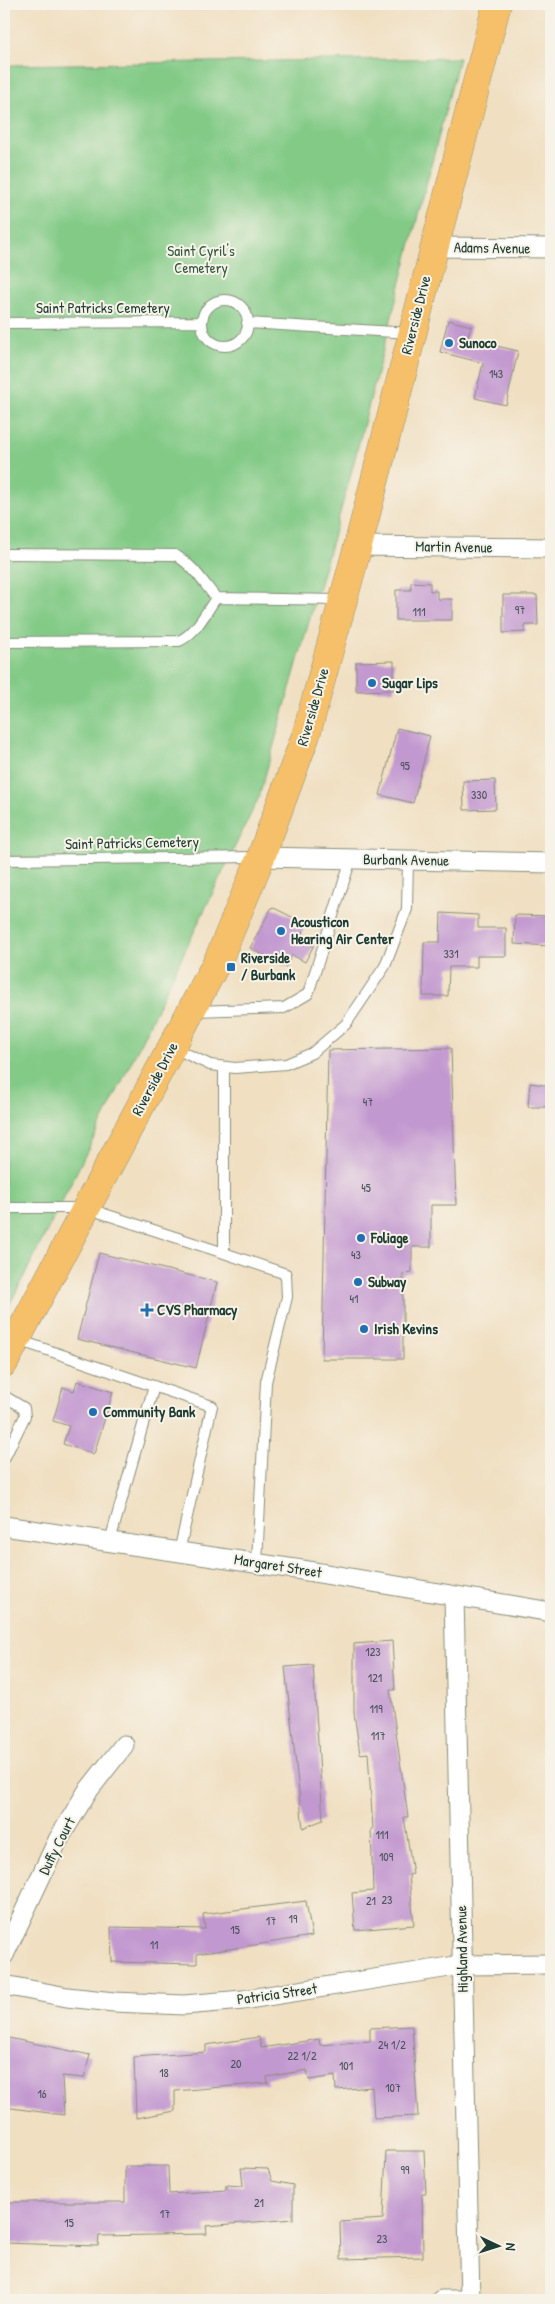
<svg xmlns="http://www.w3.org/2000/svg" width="555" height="2304" viewBox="0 0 555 2304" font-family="'Patrick Hand',sans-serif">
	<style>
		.green { fill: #82ca86; stroke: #50845d }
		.building { fill: #c298d0 }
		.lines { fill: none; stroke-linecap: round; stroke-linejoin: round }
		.lane-casing { stroke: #888e7a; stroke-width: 12 }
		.street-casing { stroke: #888e7a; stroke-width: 21 }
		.primary-casing { stroke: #888e7a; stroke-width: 29 }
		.lane { stroke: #fff; stroke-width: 10 }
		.street { stroke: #fff; stroke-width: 19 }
		.primary { stroke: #f6c06b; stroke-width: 28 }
		.poi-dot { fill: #1f6fb2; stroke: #f7f3e8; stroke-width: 2 }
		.labels { text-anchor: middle; stroke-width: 4; stroke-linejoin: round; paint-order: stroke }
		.number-label { font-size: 12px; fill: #48545b }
		.street-label { font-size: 15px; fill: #1f3d34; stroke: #f7f3e8 }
		.park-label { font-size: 15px; fill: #335944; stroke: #f7f3e8 }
		.poi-label { font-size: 15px; font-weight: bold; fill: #1f3d34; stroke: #f7f3e8; text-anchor: start }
	</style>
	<rect width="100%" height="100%" fill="#f7f3e8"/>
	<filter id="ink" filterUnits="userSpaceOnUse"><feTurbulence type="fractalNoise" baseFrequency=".02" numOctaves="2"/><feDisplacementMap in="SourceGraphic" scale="10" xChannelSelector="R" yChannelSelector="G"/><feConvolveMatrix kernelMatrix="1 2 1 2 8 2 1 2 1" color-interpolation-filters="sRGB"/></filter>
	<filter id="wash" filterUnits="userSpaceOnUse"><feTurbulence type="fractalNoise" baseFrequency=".0096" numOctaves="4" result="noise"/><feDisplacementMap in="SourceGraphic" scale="20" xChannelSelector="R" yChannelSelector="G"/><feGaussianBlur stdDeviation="1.12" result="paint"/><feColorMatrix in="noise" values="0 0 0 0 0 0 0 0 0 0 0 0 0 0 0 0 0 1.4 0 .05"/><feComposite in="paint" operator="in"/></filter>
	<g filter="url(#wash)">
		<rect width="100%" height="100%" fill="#f0dfc1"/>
		<path class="green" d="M459,58L349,481L259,797L110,1106L4,1316V84L11,65Z"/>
		<g id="blocks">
			<path class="building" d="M448,320L471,326L467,339L518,351L506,405L475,398L483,363L440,352Z
				M411,582L430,583V591H437V599H452V620H396V590H411Z
				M503,595H537L538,625H525V632L503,633Z
				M394,661V690L356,691V662Z
				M397,728L430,736L413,803L380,795Z
				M495,780L496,809L464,810L463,781Z
				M272,907L306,924L300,937L314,945L305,962L292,955L286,967L250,948Z
				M441,913L478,915V928H506V956H477V967H449L448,996H423L424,942H440Z
				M515,915L551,916V946L514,944Z
				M451,1048L456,1205H431V1247H412V1272L403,1274V1359H322L328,1050Z
				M530,1083L551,1086V1107H528Z
				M99,1253L217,1282L196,1368L77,1339Z
				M77,1381L113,1392L94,1454L63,1444L69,1426L53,1421L63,1387L74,1391Z
				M392,1641L395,1690H390L408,1817H404L413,1874L409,1875L414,1925L355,1930L352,1893L373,1891L371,1829H373L368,1753L360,1754L354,1713V1644Z
				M313,1665L323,1820L303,1828L285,1667Z
				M306,1901L312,1936L197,1954V1964L112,1962L111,1927L205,1929L203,1914Z
				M412,2026L418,2116L374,2118L372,2087L336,2090L335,2076L309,2080L307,2070L267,2077L268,2083L175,2091V2111L136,2118L134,2057L206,2052V2045L259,2037L261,2048L319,2039L320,2045L370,2041V2028Z
				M4,2037L90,2055L84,2078L62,2076L64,2115L4,2107Z
				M386,2151H424L426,2193H422L423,2257L341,2259L340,2222L383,2219Z
				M125,2166H168L169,2194L226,2190V2185L243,2186L241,2168L268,2169L272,2181L293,2185V2219L206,2226L207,2234L99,2236L98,2246L4,2243V2202H125Z"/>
		</g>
	</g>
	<g filter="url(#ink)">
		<use href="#blocks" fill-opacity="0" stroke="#888e7a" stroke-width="1"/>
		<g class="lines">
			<defs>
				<path id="lane" d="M202 323a23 23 0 1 1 46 0a23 23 0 1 1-46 0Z
					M4,323L202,322
					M247,323L410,333
					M4,554L175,555C193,565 203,582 216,598C205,614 196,633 179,641L4,642
					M216,598L342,600
					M4,860L258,857
					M195,1011L284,1008L308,994L351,859
					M172,1047L210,1065L235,1068L286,1064L312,1053L346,1024L385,966L407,909L408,860
					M4,1208H86L224,1253V1067
					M224,1253L286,1274L287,1297L266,1382L257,1563
					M18,1340L212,1406L179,1552
					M4,1396L24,1408L25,1416L4,1459
					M110,1541L154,1386"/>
				<path id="street" d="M433,247L551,248
					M358,546L551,548
					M261,857L551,863
					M4,1526L302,1570L551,1612
					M454,1597L470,2300
					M4,1955L58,1840L87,1792L124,1745
					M4,1985L67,1997L114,2002L184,2005L243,2000L462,1965L551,1964
					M441,2300H470"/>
				<path id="primary" d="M4,1363L219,958L261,857L306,735L358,546L497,4"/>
			</defs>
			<use href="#lane" class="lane-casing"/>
			<use href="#street" class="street-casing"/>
			<use href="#primary" class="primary-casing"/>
			<use href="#lane" class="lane"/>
			<use href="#street" class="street"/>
			<use href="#primary" class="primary"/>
		</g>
	</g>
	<g class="poi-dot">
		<circle cx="449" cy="343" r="5"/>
		<circle cx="372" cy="683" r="5"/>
		<circle cx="281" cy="931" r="5"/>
		<rect x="226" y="962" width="10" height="10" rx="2.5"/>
		<circle cx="361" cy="1238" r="5"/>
		<circle cx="358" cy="1282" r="5"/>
		<path d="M144.5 1302.5h5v5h5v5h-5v5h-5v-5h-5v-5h5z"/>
		<circle cx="364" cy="1329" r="5"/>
		<circle cx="93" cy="1412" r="5"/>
	</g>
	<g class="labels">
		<g class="number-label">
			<text x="496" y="378">143</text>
			<text x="520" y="614">97</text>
			<text x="419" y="616">111</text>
			<text x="405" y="770">95</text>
			<text x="479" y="799">330</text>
			<text x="451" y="958">331</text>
			<text x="368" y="1106">47</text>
			<text x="366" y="1192">45</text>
			<text x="356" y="1259">43</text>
			<text x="354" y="1303">41</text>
			<text x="373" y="1656">123</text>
			<text x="375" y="1682">121</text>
			<text x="376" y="1713">119</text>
			<text x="378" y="1740">117</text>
			<text x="382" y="1839">111</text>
			<text x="386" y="1861">109</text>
			<text x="387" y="1904">23</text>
			<text x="371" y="1905">21</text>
			<text x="293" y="1923">19</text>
			<text x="271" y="1925">17</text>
			<text x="235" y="1934">15</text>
			<text x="154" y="1949">11</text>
			<text x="392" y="2049">24 1/2</text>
			<text x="302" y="2060">22 1/2</text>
			<text x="236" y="2068">20</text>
			<text x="346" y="2070">101</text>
			<text x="164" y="2077">18</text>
			<text x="393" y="2092">107</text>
			<text x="42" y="2098">16</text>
			<text x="405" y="2174">99</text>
			<text x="259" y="2207">21</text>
			<text x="165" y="2218">17</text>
			<text x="69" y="2227">15</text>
			<text x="382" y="2243">23</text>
		</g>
		<g class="street-label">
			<text transform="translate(492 248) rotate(1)" y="5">Adams Avenue</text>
			<text x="103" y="313">Saint Patricks Cemetery</text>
			<text transform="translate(416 315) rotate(-76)" y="5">Riverside Drive</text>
			<text transform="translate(454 547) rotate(1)" y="5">Martin Avenue</text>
			<text transform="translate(313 707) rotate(-74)" y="5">Riverside Drive</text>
			<text transform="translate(132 843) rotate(-1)" y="5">Saint Patricks Cemetery</text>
			<text transform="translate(406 860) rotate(1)" y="5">Burbank Avenue</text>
			<text transform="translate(155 1079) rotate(-62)" y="5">Riverside Drive</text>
			<text transform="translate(278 1566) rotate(9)" y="5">Margaret Street</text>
			<text transform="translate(57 1846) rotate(-63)" y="5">Duffy Court</text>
			<text transform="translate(462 1949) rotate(-91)" y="5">Highland Avenue</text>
			<text transform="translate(277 1994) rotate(-8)" y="5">Patricia Street</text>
		</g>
		<g class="park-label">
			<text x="201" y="256">Saint Cyril's<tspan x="201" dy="17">Cemetery</tspan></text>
		</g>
		<g class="poi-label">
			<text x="459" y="348">Sunoco</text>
			<text x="382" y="688">Sugar Lips</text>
			<text x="291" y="927">Acousticon<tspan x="291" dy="17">Hearing Air Center</tspan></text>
			<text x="241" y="963">Riverside<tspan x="241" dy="17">/ Burbank</tspan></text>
			<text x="371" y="1243">Foliage</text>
			<text x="368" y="1287">Subway</text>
			<text x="157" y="1315">CVS Pharmacy</text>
			<text x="374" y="1334">Irish Kevins</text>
			<text x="103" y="1417">Community Bank</text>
		</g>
	</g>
	<rect width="555" height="2304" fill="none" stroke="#f7f3e8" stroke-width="20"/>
	<g transform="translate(498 2246) rotate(94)" stroke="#f7f3e8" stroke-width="4" paint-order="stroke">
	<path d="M0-4L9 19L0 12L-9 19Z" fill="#1f3d34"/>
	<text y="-8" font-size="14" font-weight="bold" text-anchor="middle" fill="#1f3d34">N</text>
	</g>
</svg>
